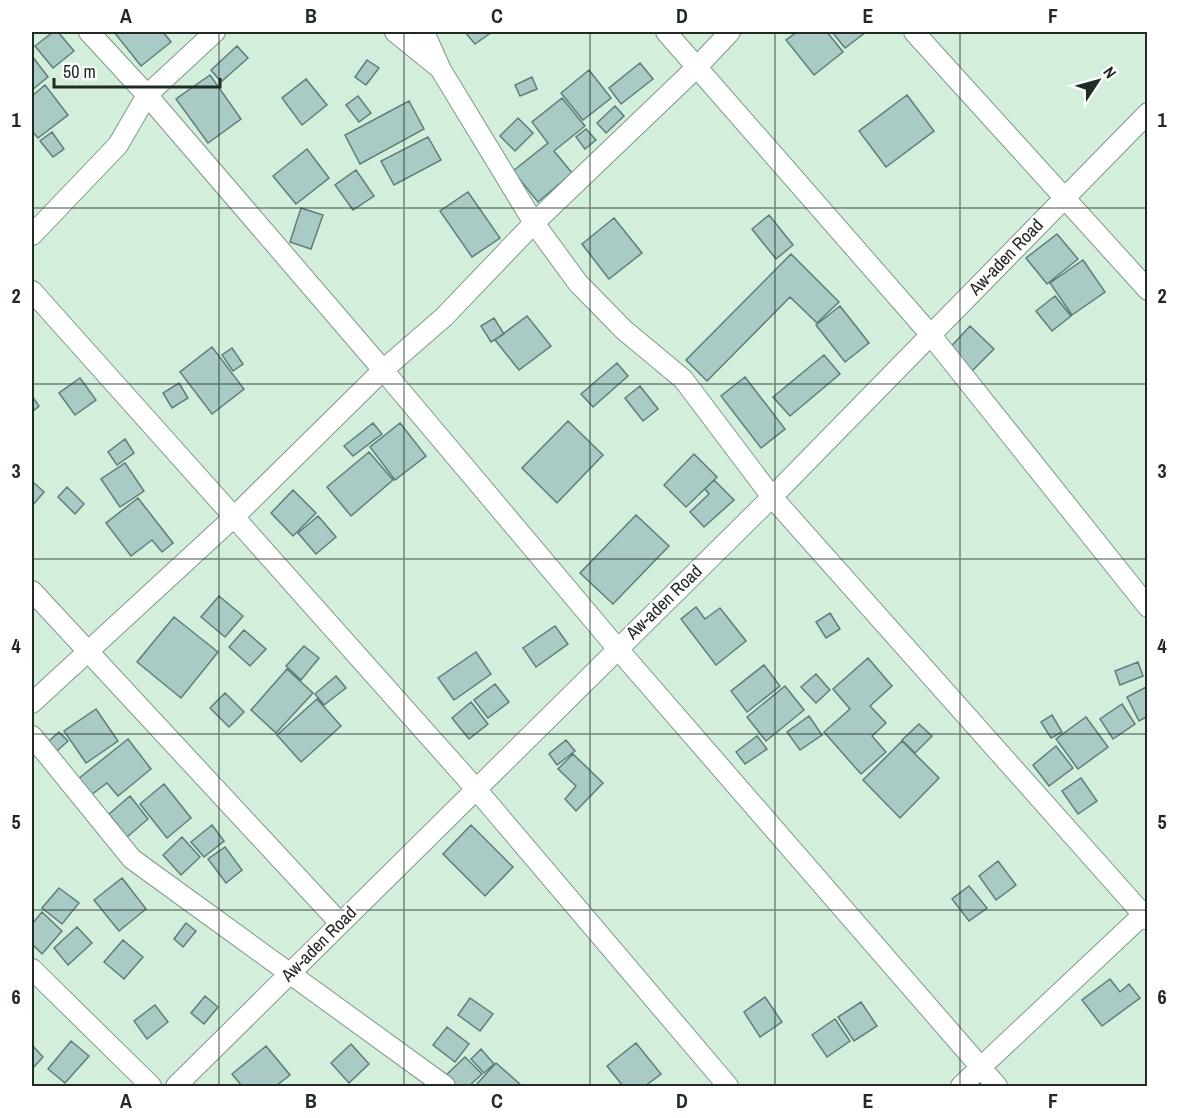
<svg xmlns="http://www.w3.org/2000/svg" width="1179" height="1118" viewBox="0 0 1179 1118" font-family="'Archivo Narrow',sans-serif">
	<style>
		.building { fill: #a9cac5; stroke: #5f7e7a; stroke-width: 1.5 }
		.lines { fill: none; stroke-linecap: round; stroke-linejoin: round }
		.street-casing { stroke: #809888; stroke-width: 22 }
		.street { stroke: #fff; stroke-width: 20 }
		.grid { fill: none; stroke: #212b24; stroke-width: 1.5; stroke-opacity: 0.55 }
		.labels { text-anchor: middle; stroke-width: 5; stroke-linejoin: round; paint-order: stroke }
		.street-label { font-size: 18px; fill: #212b24; stroke: #fff }
		.neatline { fill: none; stroke: #212b24; stroke-width: 2 }
		.grid-label { font-size: 20px; text-anchor: middle; font-weight: bold; fill: #212b24 }
	</style>
	<rect width="100%" height="100%" fill="#d4eedc"/>
	<path class="building" d="M53,32H58L74,51L53,68L35,46Z
		M114,32H163L171,42L141,66Z
		M465,32H492L475,44Z
		M797,32H827L843,52L814,75L786,40Z
		M832,32H866L845,48Z
		M237,46L248,58L221,82L211,70Z
		M32,56L48,77L32,90Z
		M367,60L379,68L366,85L355,77Z
		M640,63L653,79L621,104L609,88Z
		M589,70L611,98L583,120L561,93Z
		M210,75L241,119L208,143L176,99Z
		M532,77L537,89L520,96L515,85Z
		M306,79L327,105L302,125L282,98Z
		M45,85L68,115L38,138L32,131V96Z
		M907,95L934,131L886,167L859,131Z
		M358,96L371,113L359,122L346,105Z
		M562,98L585,126L554,151L572,173L538,202L513,171L548,143L532,122Z
		M409,101L424,129L360,164L345,135Z
		M615,106L624,116L606,133L597,123Z
		M518,118L533,133L515,151L500,136Z
		M586,129L596,140L585,149L576,137Z
		M52,132L64,149L53,157L40,141Z
		M428,137L441,160L394,185L381,161Z
		M307,149L329,178L296,204L273,176Z
		M356,170L374,196L353,210L335,185Z
		M468,192L500,238L472,257L440,211Z
		M301,208L323,215L311,249L290,242Z
		M769,215L793,245L776,259L752,229Z
		M614,218L642,253L609,279L582,244Z
		M1057,234L1078,259L1047,284L1026,258Z
		M791,254L839,302L817,323L790,297L707,381L686,360Z
		M1083,260L1105,292L1072,315L1050,283Z
		M1055,296L1071,316L1052,331L1036,311Z
		M840,306L869,343L845,362L816,325Z
		M527,316L551,346L519,370L495,340Z
		M494,318L504,334L491,342L481,326Z
		M970,326L994,349L967,376L944,354Z
		M212,347L244,389L212,414L180,372Z
		M232,348L243,364L233,371L222,355Z
		M824,355L840,374L790,416L773,397Z
		M617,363L628,376L593,407L581,394Z
		M745,377L785,429L761,448L721,396Z
		M80,378L96,400L75,415L59,393Z
		M179,383L188,398L172,408L163,393Z
		M640,386L658,409L643,421L625,398Z
		M32,396L39,406L32,412Z
		M568,421L603,455L557,503L522,468Z
		M373,423L382,434L353,456L344,446Z
		M400,423L426,456L395,480L370,447Z
		M125,439L134,453L117,465L108,452Z
		M369,452L393,480L351,516L327,487Z
		M694,454L717,477L686,507L664,485Z
		M125,463L144,491L120,507L101,479Z
		M714,480L734,500L704,527L690,512L709,494L705,489Z
		M32,481L44,492L32,506Z
		M67,487L84,504L75,514L58,497Z
		M293,490L316,513L293,536L271,513Z
		M138,498L173,543L162,552L152,540L131,556L106,523Z
		M636,515L669,546L613,604L580,573Z
		M318,516L336,537L316,554L298,533Z
		M219,596L243,616L225,637L201,617Z
		M696,607L705,619L720,608L746,641L716,665L681,619Z
		M830,613L840,629L826,638L816,622Z
		M174,617L218,652L181,698L137,662Z
		M555,626L568,644L536,667L523,648Z
		M244,630L266,649L250,666L229,647Z
		M304,646L319,658L301,680L286,666Z
		M476,652L491,674L454,700L438,678Z
		M868,658L892,686L870,706L886,723L872,736L886,752L861,774L824,732L850,709L833,689Z
		M1138,662L1143,676L1120,685L1115,671Z
		M764,665L780,686L747,712L731,691Z
		M287,669L313,693L276,733L251,710Z
		M816,674L830,690L816,703L801,687Z
		M336,676L346,688L324,705L315,694Z
		M495,684L509,702L488,718L474,700Z
		M785,686L804,710L766,741L747,717Z
		M1148,686V716L1139,721L1127,697Z
		M225,693L244,712L229,727L210,708Z
		M317,699L341,726L301,762L277,735Z
		M471,702L488,724L469,739L452,718Z
		M1122,704L1135,724L1113,739L1100,719Z
		M96,709L118,741L86,763L64,731Z
		M1052,715L1062,732L1051,738L1041,722Z
		M809,716L822,735L800,750L787,732Z
		M1086,717L1108,747L1078,769L1056,739Z
		M919,724L932,736L915,753L902,740Z
		M59,732L68,741L57,751L49,741Z
		M757,736L767,749L745,764L736,752Z
		M128,739L151,769L118,796L107,783L91,795L78,779Z
		M566,740L575,751L557,765L549,754Z
		M902,741L939,778L900,818L863,780Z
		M1056,746L1073,768L1049,786L1033,765Z
		M573,754L603,783L576,811L565,799L576,786L558,769Z
		M1081,778L1097,801L1078,814L1062,791Z
		M164,784L191,818L167,838L140,804Z
		M130,796L148,819L127,837L109,814Z
		M212,825L224,841L204,857L191,842Z
		M471,825L513,867L485,896L443,854Z
		M182,837L200,857L181,875L163,855Z
		M225,847L242,870L226,883L208,859Z
		M998,861L1016,885L996,900L979,876Z
		M122,878L146,909L119,931L94,900Z
		M969,886L987,908L969,921L952,899Z
		M59,888L79,903L62,924L42,908Z
		M42,912L62,931L42,954L32,944V924Z
		M186,923L196,931L183,947L174,939Z
		M77,927L92,943L68,965L54,948Z
		M123,940L143,957L124,979L104,962Z
		M1110,979L1120,992L1129,984L1140,998L1102,1026L1082,1000Z
		M205,996L218,1007L204,1024L191,1013Z
		M765,997L782,1022L760,1037L744,1012Z
		M470,998L493,1014L480,1031L458,1015Z
		M861,1002L877,1026L854,1041L838,1017Z
		M155,1005L168,1022L147,1039L134,1021Z
		M835,1019L850,1041L827,1057L812,1035Z
		M447,1027L469,1044L455,1062L433,1045Z
		M71,1041L89,1056L65,1083L48,1069Z
		M636,1043L661,1074L645,1086H623L607,1066Z
		M351,1044L369,1064L349,1083L331,1063Z
		M32,1045L43,1057L32,1069Z
		M266,1046L290,1075L276,1086H242L232,1074Z
		M481,1049L494,1064L484,1073L471,1059Z
		M465,1057L482,1074L469,1086H453L444,1077Z
		M496,1063L521,1085L519,1086H475Z"/>
	<g class="lines">
		<defs>
			<path id="street" d="M395,32L437,66
				M424,32L441,70L534,223L444,317L383,370L617,648L997,1086
				M666,32L930,334L1148,607
				M730,32L697,67L534,223L578,283L624,330L683,379L772,497L1148,920
				M914,32L1148,290
				M32,235L118,145L147,95L215,32
				M32,291L234,517L383,370L147,95L89,32
				M32,591L340,923
				M32,703L234,517L476,789L728,1086
				M32,736L132,859L445,1086
				M32,969L151,1086
				M176,1086L772,497L1148,113
				M961,1086L1148,910"/>
		</defs>
		<use href="#street" class="street-casing"/>
		<use href="#street" class="street"/>
	</g>
	<path class="grid" d="M219,32V1086M404,32V1086M590,32V1086M775,32V1086M960,32V1086M32,208H1148M32,384H1148M32,559H1148M32,734H1148M32,910H1148"/>
	<g class="labels">
		<g class="street-label">
			<text transform="translate(1006 257) rotate(-46)" y="6">Aw-aden Road</text>
			<text transform="translate(664 602) rotate(-44)" y="6">Aw-aden Road</text>
			<text transform="translate(319 944) rotate(-45)" y="6">Aw-aden Road</text>
		</g>
	</g>
	<rect width="1179" height="1118" fill="none" stroke="#ffffff" stroke-width="66"/>
	<g transform="translate(1098 81) rotate(54)" stroke="#ffffff" stroke-width="4.5" paint-order="stroke">
	<path d="M0-4.5L10 22L0 15L-10 22Z" fill="#212b24"/>
	<text y="-9" font-size="16" font-weight="bold" text-anchor="middle" fill="#212b24">N</text>
	</g>
	<path d="M54 78v9h166v-9" fill="none" stroke="#212b24" stroke-width="3"/>
	<text x="63" y="78" font-size="18" fill="#212b24" stroke="#ffffff" stroke-width="4.5" paint-order="stroke">50 m</text>
	<rect x="33" y="33" width="1113" height="1052" class="neatline"/>
	<g class="grid-label">
		<text x="126" y="23">A</text>
		<text x="311" y="23">B</text>
		<text x="497" y="23">C</text>
		<text x="682" y="23">D</text>
		<text x="868" y="23">E</text>
		<text x="1053" y="23">F</text>
		<text x="16" y="127">1</text>
		<text x="1162" y="127">1</text>
		<text x="16" y="303">2</text>
		<text x="1162" y="303">2</text>
		<text x="16" y="478">3</text>
		<text x="1162" y="478">3</text>
		<text x="16" y="653">4</text>
		<text x="1162" y="653">4</text>
		<text x="16" y="829">5</text>
		<text x="1162" y="829">5</text>
		<text x="16" y="1004">6</text>
		<text x="1162" y="1004">6</text>
		<text x="126" y="1108">A</text>
		<text x="311" y="1108">B</text>
		<text x="497" y="1108">C</text>
		<text x="682" y="1108">D</text>
		<text x="868" y="1108">E</text>
		<text x="1053" y="1108">F</text>
	</g>
</svg>
